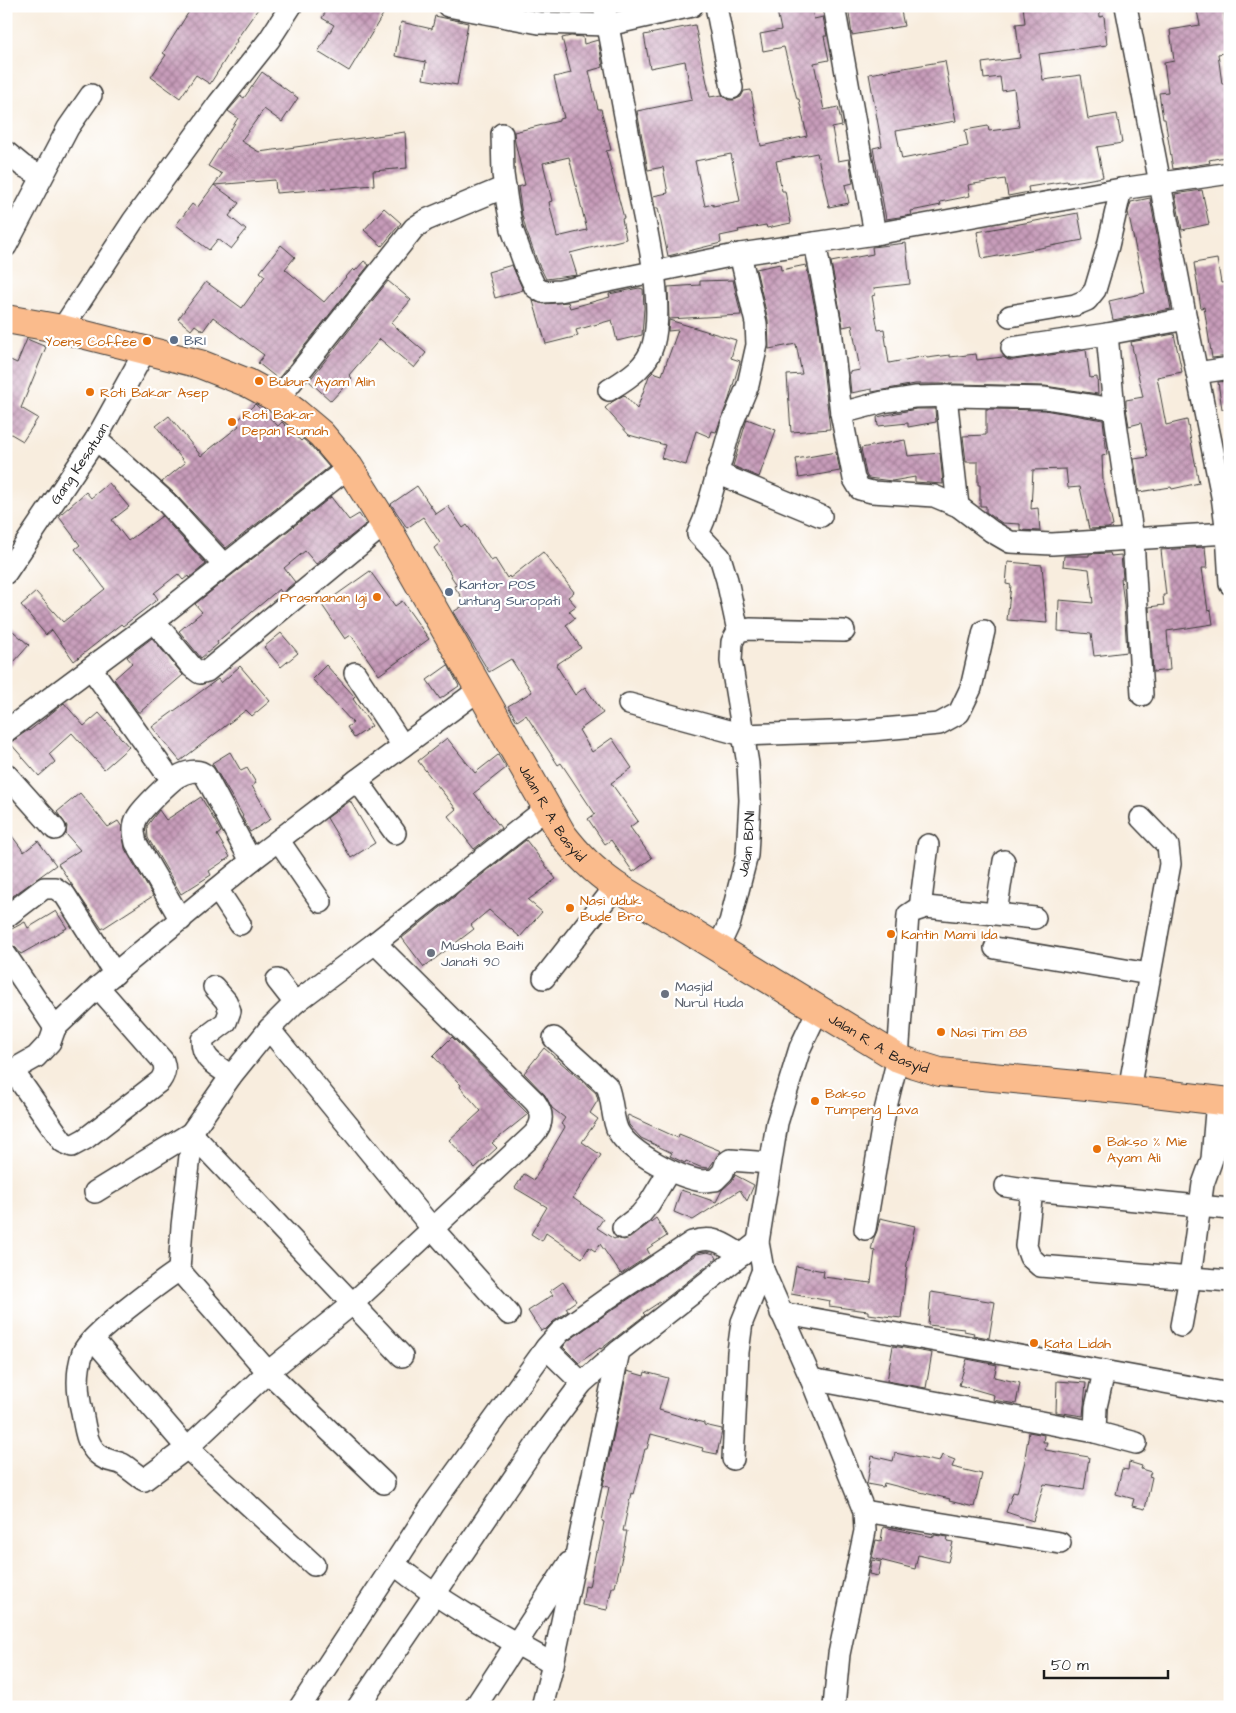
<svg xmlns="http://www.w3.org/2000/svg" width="1236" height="1713" viewBox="0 0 1236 1713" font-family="'Architects Daughter',sans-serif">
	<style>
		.building { fill: url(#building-cross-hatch); fill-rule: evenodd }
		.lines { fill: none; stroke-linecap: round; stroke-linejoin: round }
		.minor-casing { stroke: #3d3b39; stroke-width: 24 }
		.major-casing { stroke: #3d3b39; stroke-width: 30 }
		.minor { stroke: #fff; stroke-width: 21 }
		.major { stroke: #fabb8c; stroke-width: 28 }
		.service-dot { fill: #5c6f8a; stroke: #fff; stroke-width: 2 }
		.food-dot { fill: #e8710a; stroke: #fff; stroke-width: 2 }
		.worship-dot { fill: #6b7280; stroke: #fff; stroke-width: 2 }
		.labels { text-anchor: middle; stroke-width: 4.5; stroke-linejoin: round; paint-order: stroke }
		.service-label { font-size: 14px; fill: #4e5e75; stroke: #fff; text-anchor: start }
		.food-label { font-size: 14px; fill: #c56008; stroke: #fff; text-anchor: start }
		.street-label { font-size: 14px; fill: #1c1c1c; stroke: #fff }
		.worship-label { font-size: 14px; fill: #5b616d; stroke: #fff; text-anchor: start }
	</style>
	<defs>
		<pattern id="building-cross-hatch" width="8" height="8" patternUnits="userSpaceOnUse" patternTransform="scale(1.25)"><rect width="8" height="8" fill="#c79cba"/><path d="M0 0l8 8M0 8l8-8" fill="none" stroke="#a17e96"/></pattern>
	</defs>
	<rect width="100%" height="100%" fill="#fff"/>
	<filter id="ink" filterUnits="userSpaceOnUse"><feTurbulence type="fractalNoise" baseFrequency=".02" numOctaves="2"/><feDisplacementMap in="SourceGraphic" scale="10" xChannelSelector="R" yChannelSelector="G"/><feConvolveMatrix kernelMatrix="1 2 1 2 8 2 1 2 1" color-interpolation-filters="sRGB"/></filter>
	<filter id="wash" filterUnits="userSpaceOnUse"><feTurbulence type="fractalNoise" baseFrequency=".0096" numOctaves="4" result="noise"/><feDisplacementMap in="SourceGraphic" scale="20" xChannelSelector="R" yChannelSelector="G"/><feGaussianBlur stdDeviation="1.12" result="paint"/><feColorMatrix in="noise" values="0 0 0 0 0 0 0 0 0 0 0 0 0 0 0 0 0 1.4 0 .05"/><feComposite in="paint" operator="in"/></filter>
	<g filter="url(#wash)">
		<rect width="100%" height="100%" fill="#f8edde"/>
		<g id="blocks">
			<path class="building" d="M196,6H260L236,40L237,41L210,84L196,75L180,98L151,77L166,55L163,53L190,10L192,11Z
				M329,6H378L385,11L349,71L318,52L334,25L322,18Z
				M776,6H811L814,19L823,17L827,36H824L829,60L814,63L824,110L838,107L842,126L832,128L838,161L849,159L853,183L845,185L849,203L829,207L817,153L776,161L782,191H785L791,223L767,228L766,225L738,230L739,232L720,236L721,243L668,256L658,208H655L653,196L668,193L663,167L648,170L637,111L692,100L685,61L650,68L644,35L695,25L710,97L722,95L728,100H734L741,97L744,91L751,90L761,146L807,136L799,99H797L784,47L763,51L760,34L781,30ZM731,154L740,201L713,206V204L705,206L695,161Z
				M848,6H900L904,26L852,35Z
				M1023,6H1099L1100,17L1104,16L1107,45L1039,54L1043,80L1081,75L1088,119L1117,114L1122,143L1097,147L1103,177L1068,183L1067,181L1028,187L1029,192L1008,196L1005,179L968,185L970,196L940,202L941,205L911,211L912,215L886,219L873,148L882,146L869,74L945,61L956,121L896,131L902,159L968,146L965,130L988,126L989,131L1019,127L1014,89L1002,91L1000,77L984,79L982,63L1020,58L1016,24L1025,23Z
				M1196,6H1223L1230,52L1218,54L1222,84L1230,83V156L1209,160L1210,163L1173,169L1165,119H1163L1159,93L1168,92L1164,63L1174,61L1170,30L1200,25Z
				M435,16L468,23L457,85L423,79L426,62L395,56L401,22L432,29Z
				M571,36L583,37L584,44L598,40L603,67L589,71L598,109H601L611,150L606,151L624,218L622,219L626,239L570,253L577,275L546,279L538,263L526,230L522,215L518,187L525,185L515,142L514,132L559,121V119L564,118L554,77L571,73L562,38ZM569,157L587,230L557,237L549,202L552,201L543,163Z
				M262,72L298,98L282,122L264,109L241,141L259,152L405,132L407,168L373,171L374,185L314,190L276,193L275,180L214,185L222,174L208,166L238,118L228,111L241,96L244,98Z
				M214,185L239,203L229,216L246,230L231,249L218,239L209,250L176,225L192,204L197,208Z
				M1202,190L1209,224L1182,230L1175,194Z
				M1150,198L1171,309L1113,320L1109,301L1145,293L1128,212L1131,202Z
				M384,208L401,223L382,246L364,230Z
				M1078,213L1083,240L982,259L977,232Z
				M906,243L910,284L874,288L875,295L872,296L878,330L884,329L889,363L926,356L927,358L950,355V357L976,354L977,360L1003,357L1008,360H1014L1086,350L1090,378L1097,377L1098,394L1045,386L955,384H915L872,392V389L851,393L849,372L860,370L852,325L843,327L831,262L873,254L872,247Z
				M281,245L295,257L285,269L324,302L353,269L355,271L364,261L369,265L278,379L258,363L264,355L213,317L203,331L195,325L191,330L178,319L206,282L242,308L265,276L260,272Z
				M1217,259L1221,283L1230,282V303L1226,304L1230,323V356L1212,358L1204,307L1201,308L1194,263Z
				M780,264L781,270L806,265L818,323L830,429L791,432L787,375L802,374L796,344L769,349L768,320L756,269Z
				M512,265L523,290L495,298L488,272Z
				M733,280L741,315L669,319L668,287L700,285V281Z
				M388,281L411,300L391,323L426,353L414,368L380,339L349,375L352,378L331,401L309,381Z
				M639,288L643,289L644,308L642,335L617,341L612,320L576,330L578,336L546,344L533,301L544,304L568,302L570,308L610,297L609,294Z
				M669,320L736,340L731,358L740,361L729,399L716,432L712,431L710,437L696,431L686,465L661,458L665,445L629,435L605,408L612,402L624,395L637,409L649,376L653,372L662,375L678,330L668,331Z
				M1174,334L1182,372L1157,377L1166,425L1187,420L1199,483L1172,489L1171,487L1139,492L1134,459L1148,457L1141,423L1129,426L1126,408V400L1143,397L1131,342Z
				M27,339L46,347L21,408L38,418L23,441L6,431V358L17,363Z
				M1230,381V408L1222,409L1218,382Z
				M255,404L278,426L282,422L301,441L303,439L310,445L329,467L226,548L175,494L162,482L185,463L156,426L169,416L201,456L239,426L236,422Z
				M916,409H935L936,422L908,427V423L878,426L877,417Z
				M986,409L1044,410L1103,420L1107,455L1102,456L1103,482L1113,526L1108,528L1089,529L1080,487L1068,488L1066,469L1033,470L1031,509L1038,508L1040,531L1020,530V524L1002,523L986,512V506H980V485H978V462H966L963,436L986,435Z
				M747,419L776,430L759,477L733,466Z
				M905,440L908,456L940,453L943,484L915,482V477L892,481L868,478L866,474L861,448Z
				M836,452L840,471L799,478L796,459Z
				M109,483L129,507L112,520L128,541L162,516L206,564L189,578L188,576L183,580L178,574L154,593L158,599L123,626L121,624L74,661L52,630L46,635L21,605L36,592L63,622L105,589L75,549L80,545L59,517L62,513L86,492L91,498Z
				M417,486L436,514L448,506L463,528L467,525L491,561L495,559L507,578L509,576L510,578L543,552L574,592L568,597L576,606L569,611L575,618L566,625L581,648L556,665L575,695L585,687L603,713L579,730L592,752L612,738L632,768L611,783L638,821L630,827L652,858L633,872L611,840L605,844L588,819L595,814L561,763L558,765L526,715L517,721L508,706L532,692L511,659L489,672L453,612L466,604L454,586L457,585L451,576H452L434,548L440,543L423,517L407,528L391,504Z
				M331,497L349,520L359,514L366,524L316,564L305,551L284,568L295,582L282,593L279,589L217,642L218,644L201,658L179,631L202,612L195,604Z
				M1205,547L1207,568H1202L1208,611L1211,610L1213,624L1167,631L1170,670L1153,672L1149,607L1164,605L1163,595H1166L1161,550Z
				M1110,553L1111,556L1121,555L1123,578H1121L1124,605L1127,652L1094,656L1091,634L1058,631L1059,600L1093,603L1089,569L1063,566L1064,556H1089V554Z
				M1008,562L1042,565L1047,623L1007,620L1011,585L1006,584Z
				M370,571L395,606L402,601L429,639L379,675L351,635L345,639L322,605Z
				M6,625L29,645L6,671Z
				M281,633L298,653L281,667L264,647Z
				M152,638L183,675L140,712H138L114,679L132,663L127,657Z
				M326,665L355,697L353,699L372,726L354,738L347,727L353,723L312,679Z
				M448,665L459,686L440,699L427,680Z
				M240,666L270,701L252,716L246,710L180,761L152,727L218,679L221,683Z
				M64,703L84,726L99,713L129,747L104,769L72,733L49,754L55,762L39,776L10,743L28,730L29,731Z
				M447,738L475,773L498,755L506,768L474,793L501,828L474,849L448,816L456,809L418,761Z
				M230,752L241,771L247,768L256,783L252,786L271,819L250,832L242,817L243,816L212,763Z
				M80,793L108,827L118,821L122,827L125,849L153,896L102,929L58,864L80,850L66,834L67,826L57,812Z
				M201,797L221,832L217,835L230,857L209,871L211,875L181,894L148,838L147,826L159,810L166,820Z
				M350,801L375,843L351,858L327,818Z
				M6,828L24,852L38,841L56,865L6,901Z
				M526,840L556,879L528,900L542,912L520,937L489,910L471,925L474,929L424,967L402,938Z
				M56,911L67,928L21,954L16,948L9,943L6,939V932L25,922L28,928Z
				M452,1037L528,1114L492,1143L497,1148L475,1168L449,1140L481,1111L460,1087L461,1085L433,1056Z
				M544,1048L596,1093L598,1100L590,1113L598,1119L582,1142L601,1155L573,1198L603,1219L597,1228L614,1239L616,1238L624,1240L630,1238L656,1218L667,1236L647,1249L650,1255L621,1274L600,1244L595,1251L589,1247L582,1258L546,1233L542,1241L531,1234L547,1207L515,1188L524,1174L534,1180L565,1127L561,1124L565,1118L552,1108L545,1095L524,1073Z
				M628,1115L678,1138L679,1134L721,1151L709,1168L700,1167L686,1161L685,1163L670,1156L672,1153L641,1138L629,1125L627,1117Z
				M735,1175L754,1185L747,1201L740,1190L693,1220L674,1212L681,1190L716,1202L722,1190L732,1181Z
				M880,1218L915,1226L907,1263L901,1318L868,1314V1311L829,1306L830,1301L791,1294L796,1266L824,1271L823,1277L871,1283L875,1251L871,1250L874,1238L877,1231Z
				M707,1252L714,1254L717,1258L669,1296L643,1313L645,1315L601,1349L600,1348L579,1363L563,1347L568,1341L612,1310L697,1254Z
				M563,1282L576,1301L566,1308L568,1311L553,1322L545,1330L544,1329L541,1331L528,1311L553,1295L550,1291Z
				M931,1292L995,1302L989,1338L973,1335L974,1333L964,1331V1329L928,1325Z
				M893,1346L932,1353L926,1388L887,1381Z
				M967,1359L997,1365L994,1377L1020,1383L1016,1404L993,1400L994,1395L959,1385Z
				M627,1371L644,1376L645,1372L668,1378L659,1410L704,1423V1425L722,1429V1431L717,1454L702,1451L703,1448L651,1434L647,1449H645L633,1494L631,1493L623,1531H627L623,1552L615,1587H612L607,1610L582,1605L585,1586L589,1587L596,1551H598L604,1522L602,1521L609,1487L603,1486Z
				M1057,1381L1086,1383L1083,1416L1056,1412Z
				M1029,1432L1044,1435L1043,1442H1047L1045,1450L1089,1457L1084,1490L1044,1484L1033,1521L1006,1512L1013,1492L1017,1493L1026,1457H1025Z
				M895,1453L939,1462L942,1455L955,1460L952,1467L982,1474L974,1507L949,1501L950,1499L912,1490L884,1483L883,1487L867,1484L872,1456L893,1461Z
				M1129,1462L1142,1466L1141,1469L1151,1472L1149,1476L1152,1477L1145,1509L1132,1506L1134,1499L1116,1494L1122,1469L1128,1470Z
				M883,1527L934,1537V1535L948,1537L947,1541L953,1542L948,1562L918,1555L915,1569L872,1558L876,1540L881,1541Z
				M872,1560L881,1562L878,1576L869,1574Z"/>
		</g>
	</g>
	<g filter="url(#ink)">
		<use href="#blocks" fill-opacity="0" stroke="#3d3b39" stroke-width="1"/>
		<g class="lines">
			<defs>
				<g id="minor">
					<path d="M448,6L539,23L608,25L692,6"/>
					<path d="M604,6C616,66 627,126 638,186C646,230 665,302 653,345C647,367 628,378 609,390"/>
					<path d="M716,6L732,88"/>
					<path d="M834,6L875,234"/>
					<path d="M1126,6L1186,319L1222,496L1227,533L1230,584"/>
					<path d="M502,134L503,174L507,202L512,229L526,268L535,287L543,292L560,291L740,254L875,234L1121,189L1230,173"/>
					<path d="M6,152L23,166L42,176"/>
					<path d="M815,243L830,321L841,413L854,479L860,489L872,492L934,496L958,506L991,531L1010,542L1052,544L1227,533"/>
					<path d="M6,246L68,128L91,95"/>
					<path d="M1010,316L1075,305L1087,300L1095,290L1108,246L1121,189"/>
					<path d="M62,329L133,221L219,103L269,40L291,6"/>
					<path d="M1012,348L1107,334"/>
					<path d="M1197,373L1230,368"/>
					<path d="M946,396L958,506"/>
					<path d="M278,399L414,228L426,220L505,187"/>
					<path d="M841,413L883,402L915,397L955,396L1045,398L1114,409"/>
					<path d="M96,439L166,502L224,565"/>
					<path d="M717,473L821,516"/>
					<path id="s1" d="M6,573L96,439L146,349"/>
					<path d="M154,621L192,667L200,673L207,671L385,524"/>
					<path d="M738,631L727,580L720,557L698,534L704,520L731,426L748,385L757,345L756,323L740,254"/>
					<path d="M91,668L164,770"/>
					<path d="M355,673L403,746"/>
					<path d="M1142,695L1133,539L1114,409L1107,334L1186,319"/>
					<path d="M629,704L743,735L860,731L939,724L959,713L971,688L984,631"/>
					<path d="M6,731L154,621L349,467"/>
					<path d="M6,774L55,829"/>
					<path d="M357,780L395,833"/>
					<path d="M279,841L321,902"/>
					<path d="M217,889L240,924"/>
					<path d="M920,908L928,845"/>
					<path d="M996,913L1004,861"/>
					<path d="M6,917L44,888H55L65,895L115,974"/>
					<path d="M181,920L136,843C134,834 132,825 138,816C143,808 168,783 177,777C185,772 198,768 205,775L251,861"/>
					<path id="s2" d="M718,948L730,922L747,855L750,800L748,764L731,661L732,642L738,631L750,629L844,631"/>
					<path d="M995,948L1149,974"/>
					<path d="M6,955L55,1028"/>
					<path d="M544,978L616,886"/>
					<path d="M277,980L295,1003"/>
					<path d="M214,987L226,1001L230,1011L226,1022L202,1040C202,1060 216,1065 231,1076"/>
					<path d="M818,1010L800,1048L777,1123L758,1242L763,1270L811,1379L864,1511L865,1531L839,1654L834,1707"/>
					<path d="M269,1029L432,1228L509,1314"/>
					<path d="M554,1038L607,1086C613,1100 612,1120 618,1131C630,1153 679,1178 703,1181C707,1181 711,1180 715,1180L723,1172L726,1163L730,1160L770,1163"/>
					<path d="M13,1071L63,1142L72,1146L85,1139L160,1081C165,1074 166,1069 163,1061L98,987"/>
					<path d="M6,1074L36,1057L50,1042L55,1028L98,987L251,861L357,780L480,689"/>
					<path d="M1129,1090L1170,864L1168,846L1141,818"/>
					<path d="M191,1133L402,1356"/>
					<path d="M196,1138L191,1147L182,1226L179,1270C160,1283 90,1334 83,1352C76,1372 77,1392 82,1412C85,1427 86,1444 98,1454C108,1463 114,1460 122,1464C130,1469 136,1475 144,1480L187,1448L268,1372L352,1304L533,1135C543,1124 544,1114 535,1102L375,943"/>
					<path d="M1006,1186L1032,1190L1230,1209"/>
					<path d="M1032,1190L1026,1246L1030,1257L1040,1266L1230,1281"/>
					<path d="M95,1192L191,1133L231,1076L269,1029L295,1003L375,943L548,807"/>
					<path d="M623,1228L640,1215L649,1204L669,1171"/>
					<path d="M865,1229L885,1111L898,1058L908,915L914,911L926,907L1035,918"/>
					<path d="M179,1270L268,1372L384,1483"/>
					<path d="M781,1313L1230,1394"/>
					<path d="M1181,1326L1190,1277L1203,1184L1212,1159L1217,1100"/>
					<path d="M93,1339L187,1448L314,1565"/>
					<path d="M546,1348L582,1383"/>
					<path d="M1104,1372L1096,1407L1095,1432L1136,1443"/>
					<path d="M811,1379L1095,1432"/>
					<path d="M733,1459L738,1352L742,1322L763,1270"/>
					<path d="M864,1511L1060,1543"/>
					<path d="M394,1564L433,1504L546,1348L560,1332L605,1300L692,1242C715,1235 723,1244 742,1255"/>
					<path d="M300,1707L394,1564C442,1603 499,1634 553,1664"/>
					<path d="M358,1707L545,1432L582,1383L619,1351"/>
					<path d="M475,1707L569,1563"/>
					<path d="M542,1707L553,1664L619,1351L758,1242"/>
				</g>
				<g id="major">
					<path id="s3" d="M6,319L62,329L200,364L248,383L278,399L295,412L321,434L349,467L385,524L562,834C579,856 593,870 616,886L898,1058L914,1064L940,1072L1129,1090L1230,1102"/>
				</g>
			</defs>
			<use href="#minor" class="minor-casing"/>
			<use href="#major" class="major-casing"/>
			<use href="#minor" class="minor"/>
			<use href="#major" class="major"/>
		</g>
	</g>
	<g class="service-dot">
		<circle cx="174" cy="340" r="5"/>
		<circle cx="449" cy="592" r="5"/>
	</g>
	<g class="food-dot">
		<circle cx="147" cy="341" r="5"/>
		<circle cx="259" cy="381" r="5"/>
		<circle cx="90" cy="392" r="5"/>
		<circle cx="232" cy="422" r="5"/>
		<circle cx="377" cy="597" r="5"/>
		<circle cx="570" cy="908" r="5"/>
		<circle cx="891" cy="934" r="5"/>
		<circle cx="941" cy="1032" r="5"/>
		<circle cx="815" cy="1101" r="5"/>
		<circle cx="1097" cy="1149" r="5"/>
		<circle cx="1034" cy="1343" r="5"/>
	</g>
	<g class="worship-dot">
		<circle cx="431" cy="953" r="5"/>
		<circle cx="665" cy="994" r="5"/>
	</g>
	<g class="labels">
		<g class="service-label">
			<text x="184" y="345">BRI</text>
			<text x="459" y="589">Kantor POS<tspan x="459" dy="16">untung Suropati</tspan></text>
		</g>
		<g class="food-label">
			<text x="137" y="346" text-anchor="end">Yoens Coffee</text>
			<text x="269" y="386">Bubur Ayam Alin</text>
			<text x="100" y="397">Roti Bakar Asep</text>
			<text x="242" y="419">Roti Bakar<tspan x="242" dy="16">Depan Rumah</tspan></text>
			<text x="367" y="602" text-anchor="end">Prasmanan Igi</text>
			<text x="580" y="905">Nasi Uduk<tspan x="580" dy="16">Bude Bro</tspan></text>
			<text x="901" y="939">Kantin Mami Ida</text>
			<text x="951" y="1037">Nasi Tim 88</text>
			<text x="825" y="1098">Bakso<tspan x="825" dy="16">Tumpeng Lava</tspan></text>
			<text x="1107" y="1146">Bakso % Mie<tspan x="1107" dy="16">Ayam Ali</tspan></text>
			<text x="1044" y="1348">Kata Lidah</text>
		</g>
		<g class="street-label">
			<text dy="5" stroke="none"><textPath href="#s1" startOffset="132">Gang Kesatuan</textPath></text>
			<text dy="5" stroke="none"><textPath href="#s3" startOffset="785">Jalan R. A. Basyid</textPath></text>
			<text dy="5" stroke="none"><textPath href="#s2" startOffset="109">Jalan BDNI</textPath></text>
			<text dy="5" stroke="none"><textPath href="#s3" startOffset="1190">Jalan R. A. Basyid</textPath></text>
		</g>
		<g class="worship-label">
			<text x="441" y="950">Mushola Baiti<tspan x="441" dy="16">Janati 90</tspan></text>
			<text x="675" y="991">Masjid<tspan x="675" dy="16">Nurul Huda</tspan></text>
		</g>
	</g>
	<rect width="1236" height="1713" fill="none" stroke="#fff" stroke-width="25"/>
	<path d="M1044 1670v8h124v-8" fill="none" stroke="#1c1c1c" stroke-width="2.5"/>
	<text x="1051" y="1670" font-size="15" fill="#1c1c1c" stroke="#ffffff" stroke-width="4" paint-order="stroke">50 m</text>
</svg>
